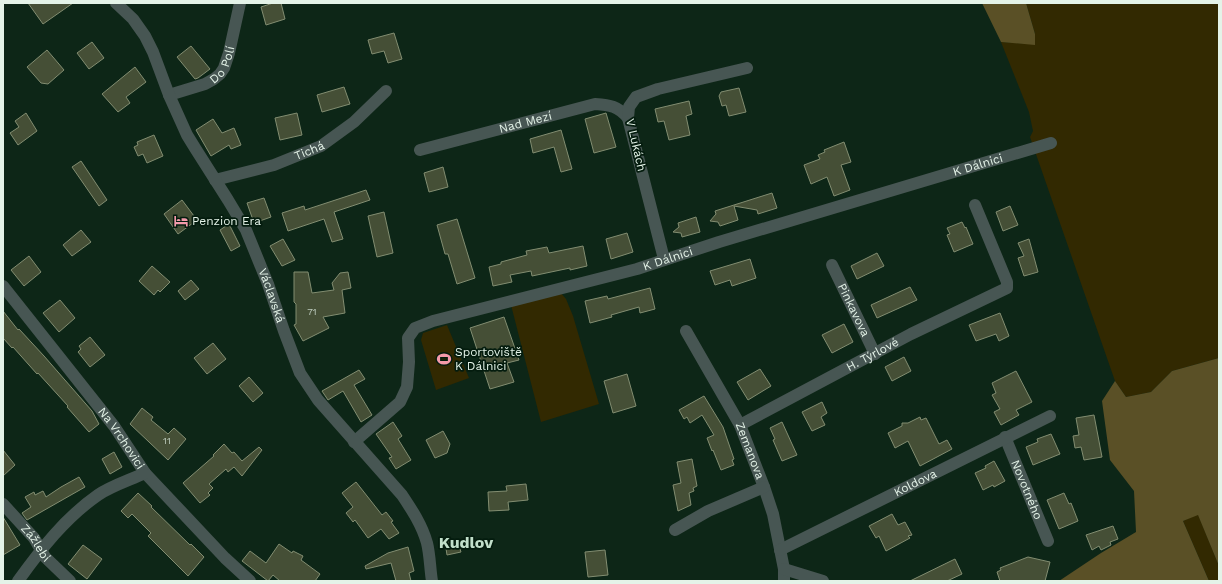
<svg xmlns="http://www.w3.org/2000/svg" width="1222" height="584" viewBox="0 0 1222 584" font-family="'Work Sans',sans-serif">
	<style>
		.green { fill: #322901 }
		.forest { fill: #5a5026 }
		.building { fill: #454f36; stroke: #828d71 }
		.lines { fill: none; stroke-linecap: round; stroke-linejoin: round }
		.minor { stroke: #475653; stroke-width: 12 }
		.tertiary { stroke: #475653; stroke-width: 12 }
		.labels { text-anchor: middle; stroke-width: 3.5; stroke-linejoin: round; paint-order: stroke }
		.number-label { font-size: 10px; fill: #bccabc }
		.street-label { font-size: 12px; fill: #e4f3e8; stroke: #041c0e }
		.poi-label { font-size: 12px; fill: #e4f3e8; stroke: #041c0e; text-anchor: start }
		.district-label { font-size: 16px; font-weight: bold; fill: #c1dfca; stroke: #041c0e }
	</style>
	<rect width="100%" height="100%" fill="#0d2617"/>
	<path class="green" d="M1026,3H1219V358L1172,371L1151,392L1126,397L1115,381L1030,137L1033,131L1029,112L1001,42L1035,44V34Z
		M561,293L566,299L573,316L599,404L541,422L511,305Z
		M447,325L469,378L436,390L421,340L423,333Z
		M1198,514L1219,566V581H1209L1183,521Z"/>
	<path class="forest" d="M982,3H1026L1035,34V45L1001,42Z
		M1219,358V566L1198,515L1183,521L1209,581H1059L1101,553L1136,532L1134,491L1110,460L1102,401L1115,381L1126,397L1151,392L1172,371Z"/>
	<path class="building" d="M28,3H73L43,24Z
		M273,3H281L285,19L266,25L261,7Z
		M394,33L402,59L388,63L384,51L372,54L368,40Z
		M92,42L104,58L89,69L77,53Z
		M191,46L210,69L198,78L195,79L177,57Z
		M47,50L64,70L48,84L41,83L27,67Z
		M135,67L146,82L126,97L130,103L118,112L102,94Z
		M344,87L350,104L322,112L317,95Z
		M739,88L746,112L729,116L726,105L722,106L719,96L721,92Z
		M689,101L692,114L686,116L690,135L669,140L664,121L658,122L655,109Z
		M26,113L37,131L18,145L10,133L19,127L15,121Z
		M297,113L302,135L280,140L275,118Z
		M606,113L616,147L594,153L585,119Z
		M213,119L222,133L234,128L241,145L231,149L229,145L211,156L196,130Z
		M561,130L572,169L561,172L554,147L533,153L530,139Z
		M154,135L163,156L147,163L143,154L138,156L134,147L138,145L137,142Z
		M844,142L851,162L841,165L850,190L834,196L827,177L811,184L804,165L820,159L818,155L825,152L824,150Z
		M81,161L107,200L99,206L72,167Z
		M443,167L448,187L429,192L424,173Z
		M366,190L370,200L334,212L343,239L332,242L324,219L288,231L282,213L304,206L305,210Z
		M772,193L777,208L758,214L757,210L734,206L738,220L720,226L718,222L710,221L716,214L715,211Z
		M264,198L271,217L254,223L247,203Z
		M182,200L197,220L178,234L164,214Z
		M1010,206L1018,225L1003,231L996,212Z
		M384,212L393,253L377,257L368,216Z
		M696,217L700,232L682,237L681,233L673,232L679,227L678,223Z
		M457,219L475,278L457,284L448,254H445L437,225Z
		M962,222L965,228L966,227L973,244L954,252L947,235L950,234L947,228Z
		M229,224L240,246L231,251L220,230Z
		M81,230L91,242L72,256L63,245Z
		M627,233L633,252L611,259L606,239Z
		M283,239L295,260L282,266L270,246Z
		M1029,239L1038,272L1024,276L1018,258L1024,256L1018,243Z
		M583,246L587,266L570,270V268L532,276L531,271L510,275L512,282L493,286L489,267L501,264V262L527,255L526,251L547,247L549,253Z
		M877,253L884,266L857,279L851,266Z
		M29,256L41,272L24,286L11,270Z
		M750,259L756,278L732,286L730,280L715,285L710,271Z
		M152,266L170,282L160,292L158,290L154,295L139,281Z
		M294,272H308L312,293L334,290L332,283L340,273L348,272L351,288L342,290L345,313L323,317L329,328L303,341L294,325L296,324V304L294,302Z
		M191,280L199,289L185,300L178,291Z
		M910,287L917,300L877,318L871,305Z
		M650,288L655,309L640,313L639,307L611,315L612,317L590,323L585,301L607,296L608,299Z
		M60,300L75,318L59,332L43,313Z
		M3,311L18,330L19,329L44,356L92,411L99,424L89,432L67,407L68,406L38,373L37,374L13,347L12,348L3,338Z
		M1000,313L1009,336L999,341L996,334L976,341L969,325Z
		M504,317L519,360L507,363L514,382L490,389L470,328Z
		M844,324L853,342L832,353L822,335Z
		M90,337L105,355L90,367L78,352L81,349L79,346Z
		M213,343L226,359L207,374L194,358Z
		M904,357L911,371L892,381L885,367Z
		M760,369L771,386L748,400L737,382Z
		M359,370L365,379L354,385L372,415L361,422L343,391L328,400L322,391Z
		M1016,371L1032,402L1016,410L1019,415L1001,425L994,412L1000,409L992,395L996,393L992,383Z
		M627,374L636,406L613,413L604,381Z
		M249,377L263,393L253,402L239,386Z
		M704,396L723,427L734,459L732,460L734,465L721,470L713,450L712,451L707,438L714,435L702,415L690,423L687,417L684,419L679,410Z
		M822,402L827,413L821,417L825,425L812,431L802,412Z
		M142,408L153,417L151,420L168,434L174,428L186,439L168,460L130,424Z
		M1094,415L1102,457L1084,460L1081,447L1075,448L1073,436L1079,435L1076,418Z
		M920,417L921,420L926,418L939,444L947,440L952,449L920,466L908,441L895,448L888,433L902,426V423H908Z
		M393,422L402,436L398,439L411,460L396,469L389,458L392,457L376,434Z
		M782,422L797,455L782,461L773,440L775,439L770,428Z
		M443,431L450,444L447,453L435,458L426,440Z
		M1051,434L1060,454L1033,465L1026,447L1038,442L1037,439Z
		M224,444L232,453L234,452L242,461L259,447L262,450L242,476L234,467L228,472L226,469L209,484L213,488L208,493L210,495L200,503L183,483L214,456L213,455Z
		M3,450L15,465L3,476Z
		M114,452L122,467L110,474L102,459Z
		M692,459L697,486L693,488L694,491L689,493L691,505L678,511L673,485L681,483L677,462Z
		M994,461L1005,481L994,487L993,485L983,490L975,473L986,468L985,466Z
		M79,477L85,487L27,520L24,516L22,513L31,507L25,497L34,492L35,495L43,491L46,497L61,487Z
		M356,482L382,515L386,512L393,521L391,522L399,533L389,539L381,529L368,538L355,520L353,522L346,513L353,507L342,493Z
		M526,484L528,500L508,502L509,510L489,511L488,492L507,491L506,486Z
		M138,493L152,506L151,507L190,545L191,544L204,557L188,576L148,536L151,533L132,514L128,518L121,511Z
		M1064,493L1069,504L1071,503L1078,521L1059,529L1047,500Z
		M892,514L898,525L905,522L912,535L908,536L910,538L886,551L879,536L876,538L869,526Z
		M3,517L20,545L3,555Z
		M1113,526L1118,539L1110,542L1111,545L1101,550L1099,546L1092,550L1086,535Z
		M456,541V543H458L461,552L447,555L445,542Z
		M279,544L292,553L293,551L303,556L301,560L320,574L315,581H280L273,575L268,581L242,561L250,551L266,563Z
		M83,545L102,559L87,579L68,564Z
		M408,547L414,571L409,573L411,581H396L391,563L366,569L365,566L388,553Z
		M605,550L608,575L588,577L585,552Z
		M1028,557L1050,562L1045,581H1000L997,572L1001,570L1000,568Z
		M955,559L962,574L947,581H910Z"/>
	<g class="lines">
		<g class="minor">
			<path id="s1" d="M169,95L205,84L214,79L220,74L224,68L229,53L240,3"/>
			<path id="s2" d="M420,150L595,104C610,105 618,106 628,118"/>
			<path id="s3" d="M215,180L274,165L321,146L354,122L386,91"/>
			<path d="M664,259L628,118L629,107L636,97L658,89L747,68"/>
			<path id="s4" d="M832,265L875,354"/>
			<path id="s5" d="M3,286L114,426L145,473L225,558L250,581"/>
			<path id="s6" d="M686,331L740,425L764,487L773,514L784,569V581"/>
			<path id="s7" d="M740,425L911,334L1007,288V282L975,205"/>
			<path id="s8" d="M1005,437L1048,541"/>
			<path id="s9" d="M354,442L400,402L407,387L409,362L408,338L415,328L433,321L637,269L719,242L1051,143"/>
			<path id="s10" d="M3,504L34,538L45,557L70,581"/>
			<path d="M675,530L708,511L764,487"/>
			<path id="s11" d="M780,550L1050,416"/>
			<path d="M784,569L823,581"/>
			<path d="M18,581C41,549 65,518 98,495C111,486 130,480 145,473"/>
		</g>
		<path class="tertiary" id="s12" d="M116,3L133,19L145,36L153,52L169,95L187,135L195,148L228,200L246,230L268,284L284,331L300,373L318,400L402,495C412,510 422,525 427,543C430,555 430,569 432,581"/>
	</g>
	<defs>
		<symbol id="hotel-bare" viewBox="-9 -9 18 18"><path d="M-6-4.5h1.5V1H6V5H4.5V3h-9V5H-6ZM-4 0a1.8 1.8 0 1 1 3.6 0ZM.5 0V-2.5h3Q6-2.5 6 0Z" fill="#f39aaa" stroke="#041c0e" stroke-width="2.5" paint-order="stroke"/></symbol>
		<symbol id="stadium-bare" viewBox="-9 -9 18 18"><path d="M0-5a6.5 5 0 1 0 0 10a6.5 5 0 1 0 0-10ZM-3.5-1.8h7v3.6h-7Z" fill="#f39aaa" stroke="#041c0e" stroke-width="2.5" paint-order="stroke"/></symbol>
	</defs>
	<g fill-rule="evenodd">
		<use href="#hotel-bare" x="171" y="211" width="20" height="20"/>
		<use href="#stadium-bare" x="434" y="349" width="20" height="20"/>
	</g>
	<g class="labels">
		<g class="number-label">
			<text x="312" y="315">71</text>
			<text x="167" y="444">11</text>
		</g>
		<g class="street-label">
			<text dy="4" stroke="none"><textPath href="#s1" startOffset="65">Do Polí</textPath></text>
			<text dy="4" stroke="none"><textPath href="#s2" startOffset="109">Nad Mezí</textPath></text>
			<text transform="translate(636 145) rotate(77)" y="4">V Lukách</text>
			<text dy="4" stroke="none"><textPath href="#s3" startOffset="99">Tichá</textPath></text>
			<text dy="4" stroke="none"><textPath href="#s9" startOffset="725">K Dálnici</textPath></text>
			<text dy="4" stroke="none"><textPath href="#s9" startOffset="401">K Dálnici</textPath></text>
			<text dy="4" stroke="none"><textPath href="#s12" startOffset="334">Václavská</textPath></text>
			<text dy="4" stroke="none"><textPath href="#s4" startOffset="50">Pinkavova</textPath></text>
			<text dy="4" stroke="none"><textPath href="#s7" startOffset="150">H. Týrlové</textPath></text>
			<text dy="4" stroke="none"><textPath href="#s5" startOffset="193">Na Vrchovici</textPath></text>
			<text dy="4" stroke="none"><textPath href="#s6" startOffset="136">Zemanova</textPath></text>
			<text dy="4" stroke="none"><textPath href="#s11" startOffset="151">Koldova</textPath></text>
			<text dy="4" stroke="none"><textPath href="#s8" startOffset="57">Novotného</textPath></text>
			<text dy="4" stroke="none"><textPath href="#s10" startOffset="51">Zážlebí</textPath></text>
		</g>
		<g class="poi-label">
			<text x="192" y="225">Penzion Era</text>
			<text x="455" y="356">Sportoviště<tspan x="455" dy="14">K Dálnici</tspan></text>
		</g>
		<g class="district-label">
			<text x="466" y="548">Kudlov</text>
		</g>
	</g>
	<rect width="1222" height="584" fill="none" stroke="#e4f3e8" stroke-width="8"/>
</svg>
